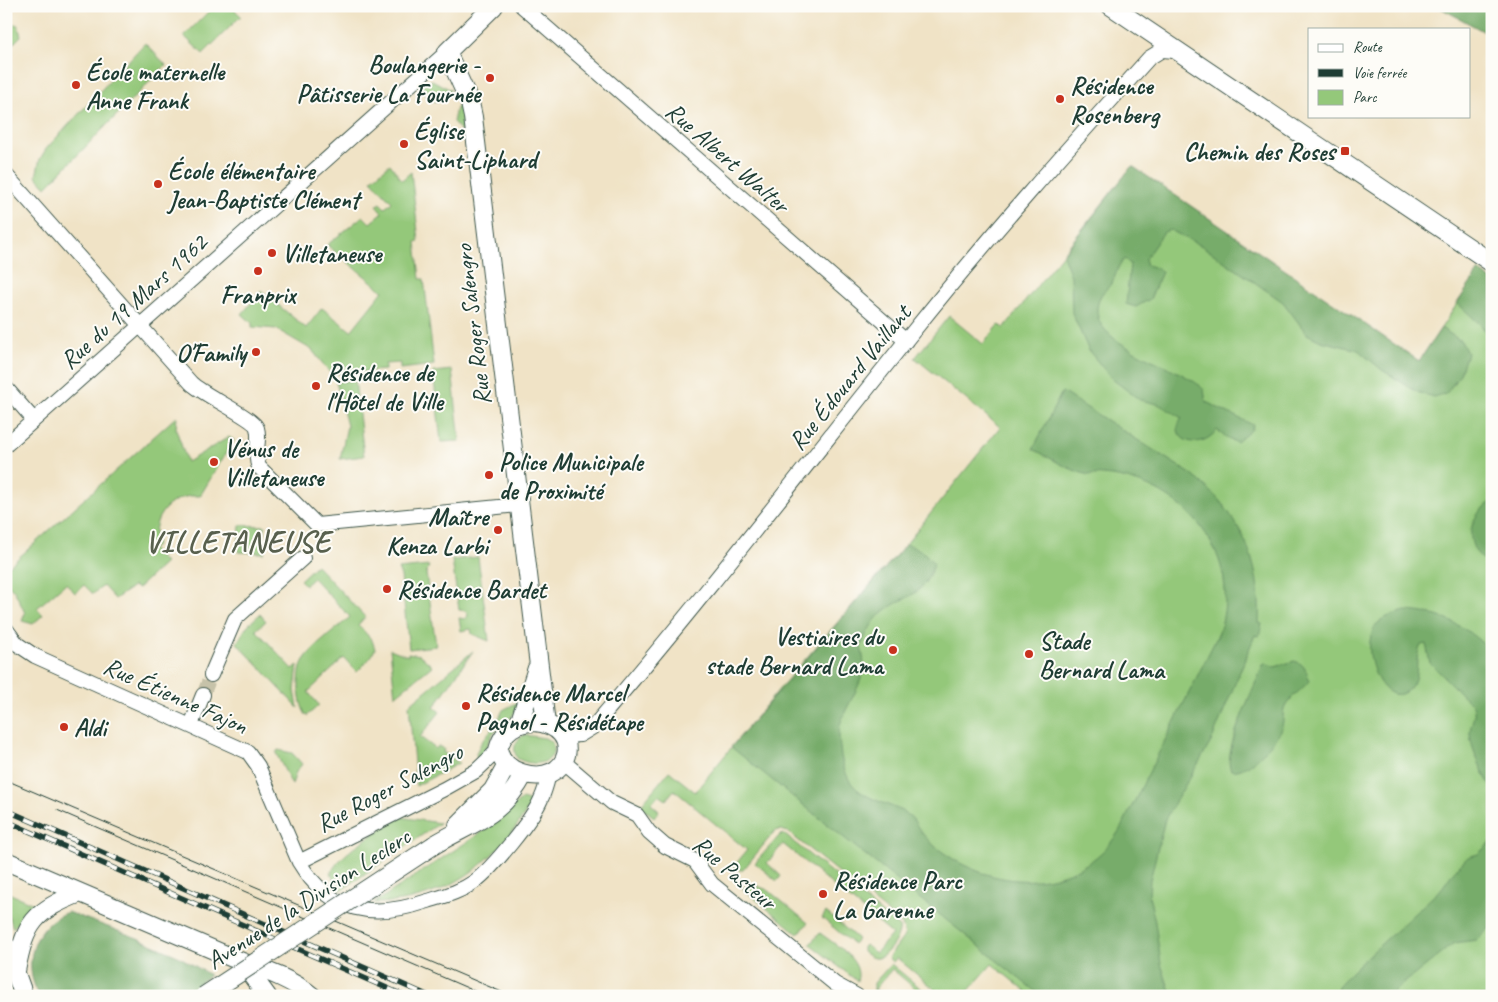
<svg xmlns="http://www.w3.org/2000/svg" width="1498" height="1002" viewBox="0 0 1498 1002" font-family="Caveat,sans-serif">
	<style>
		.green { fill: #94c87a; stroke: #5a8257 }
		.forest { fill: #77ac6a; stroke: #4b744f }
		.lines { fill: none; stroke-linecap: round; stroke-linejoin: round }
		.minor-tunnel { stroke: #c6c2a9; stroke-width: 14; stroke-dasharray: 14 7; stroke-linecap: butt }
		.minor-casing { stroke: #3e564a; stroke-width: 16 }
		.tertiary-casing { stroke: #3e564a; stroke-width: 20 }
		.minor { stroke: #fff; stroke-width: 14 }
		.tertiary { stroke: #fff; stroke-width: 18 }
		.tram { stroke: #1f3d34; stroke-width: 1 }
		.rail-casing { stroke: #1f3d34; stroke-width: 5.5 }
		.rail { stroke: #fdfcf7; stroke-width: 4; stroke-dasharray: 11; stroke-linecap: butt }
		.tertiary-bridge-casing { stroke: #3e564a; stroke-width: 20; stroke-linecap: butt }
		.tertiary-bridge { stroke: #fff; stroke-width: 18 }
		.poi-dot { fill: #c8321e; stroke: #fdfcf7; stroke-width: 2 }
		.labels { text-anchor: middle; stroke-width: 4; stroke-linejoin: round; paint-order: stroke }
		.poi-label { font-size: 25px; font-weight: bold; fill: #1f3d34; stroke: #fdfcf7; text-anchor: start }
		.street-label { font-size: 25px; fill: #1f3d34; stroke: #fdfcf7 }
		.district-label { font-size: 30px; font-weight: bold; letter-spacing: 1px; fill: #58604e; stroke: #fdfcf7 }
	</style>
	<rect width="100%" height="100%" fill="#fdfcf7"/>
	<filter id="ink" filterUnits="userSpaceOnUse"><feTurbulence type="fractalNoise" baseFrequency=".02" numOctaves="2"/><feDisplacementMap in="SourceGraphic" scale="10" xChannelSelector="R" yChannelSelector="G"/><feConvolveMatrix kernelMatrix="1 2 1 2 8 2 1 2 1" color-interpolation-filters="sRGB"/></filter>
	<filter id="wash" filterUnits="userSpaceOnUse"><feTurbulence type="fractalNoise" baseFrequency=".0096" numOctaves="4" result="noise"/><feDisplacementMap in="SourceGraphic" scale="20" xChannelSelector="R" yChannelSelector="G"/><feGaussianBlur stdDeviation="1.12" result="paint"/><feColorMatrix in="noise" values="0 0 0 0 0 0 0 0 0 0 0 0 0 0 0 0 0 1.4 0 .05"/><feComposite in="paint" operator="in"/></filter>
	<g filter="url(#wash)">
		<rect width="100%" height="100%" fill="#f0e3c6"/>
		<path class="green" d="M214,6H231L241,16L203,54L184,36Z
			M6,22L18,25L21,36L12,45L6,43Z
			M145,43L166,65L46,187L36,176L40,159L46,149Z
			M432,80L451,90L443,99L435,102L417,87Z
			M462,103L468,138L453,122L456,108Z
			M390,164L402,180L411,172L419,241L416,242L420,279H424L434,365L400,369V363L385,364V370L331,374L312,350L276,329L252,327V323L242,314L261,291L306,328L322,308L351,331L383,291L327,245L363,216L370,223L382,213L376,206L380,203L385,208L392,202L371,180Z
			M1132,166L1419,361L1479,271L1492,280V996H1031L992,964L964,996H943L897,958L893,962L888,958L905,935L902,924L788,832L781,830L775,831L743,870H731L747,850L674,790L666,800L659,795L651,804L659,811L654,817L640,806L669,771L695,792L780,688L906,544L1000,427L915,358L949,316L983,344L999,325L1004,328Z
			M452,370L460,441L441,442L433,372Z
			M355,380L364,456L340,459L347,426L336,382Z
			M177,416L176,429L187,462L229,437L234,440L200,496C173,493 148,517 157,545L152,549L165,563L137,589L134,586L115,599L103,586L93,594L84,585L75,593L66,583L37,608L43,615L33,624L22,621L25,613L14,590L6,583V569Z
			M240,525L265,526L264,553L238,552Z
			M478,557L489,641L472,634L471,629L461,631L459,618L465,619L468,616L466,611L459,610L452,560Z
			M316,565L365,617L358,625L372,640L375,649L371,657L357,672L344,658L308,692L319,705L307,716C298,706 296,672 304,660C312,647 338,628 350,617L313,578L305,585L300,580Z
			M429,566L426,573L436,646L409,649L401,576L398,569Z
			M260,614L266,621L256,630L293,669L298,665L295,690L298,708L237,643L247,626Z
			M390,649L408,656V653L420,655L432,666L395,696Z
			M473,651L434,707L440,712L420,737L436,749L438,746L444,749L443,752L459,763L416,786L409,705Z
			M518,702C513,725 504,717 494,732C487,742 486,753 478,763L476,753L481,743L497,722L503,710Z
			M524,735L545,738L552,742C560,766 530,767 517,758C512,748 515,741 524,735Z
			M278,750L292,753L302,764L296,772L292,785L276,753Z
			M522,799L532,802C498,862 445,903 374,903L488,828Z
			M400,817L440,823L340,891L331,874C335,856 384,827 400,817Z
			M781,834L785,835L899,927C902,935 886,957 878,958C872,959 867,955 863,952V947L865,945L876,953L892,934L783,844L767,863L781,876L777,881L755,863Z
			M752,884L768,890L808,923L798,934L742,888Z
			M6,892L36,905L13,928L6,908Z
			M826,912L858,939L853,944L822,918Z
			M820,933C834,944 864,960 857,981L810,944Z
			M891,964L930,996H924L892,969L875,989L883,996H874V983Z"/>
		<path class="forest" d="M1437,6H1492V36Z
			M1132,166L1419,361L1441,328L1461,341L1467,353L1460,374L1446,394L1433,397L1417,392L1382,370L1358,350L1321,341L1307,334L1283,302L1202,246L1170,230L1164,232L1145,259L1147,265L1159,269L1162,272L1150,299L1136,307L1126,304L1130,264L1125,259C1116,265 1117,277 1110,285C1106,290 1101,293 1099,300C1082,346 1181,363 1204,390L1206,402L1253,425L1252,429L1237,442L1230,440L1217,430C1198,454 1167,438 1182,418L1158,404L1140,400L1112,379L1089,351L1072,313L1071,276L1063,255Z
			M1479,271L1492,280V342L1481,325L1457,303Z
			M1062,392L1191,474C1240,512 1262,561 1259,623L1262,624L1259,636L1255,635L1211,742L1165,819L1150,880L1149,895L1155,922L1161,964L1169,988L1174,996H1041L731,747L906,544C919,548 926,553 934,564C921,601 905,593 881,614C872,621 864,638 861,648C871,677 850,696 841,722C837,733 840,745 841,756C843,764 846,777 852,784C865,801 898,805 911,817C914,820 917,826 919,829C927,840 936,848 947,855C1004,894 1086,891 1122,826L1218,635C1242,570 1203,506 1140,483C1129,479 1116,476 1103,475C1098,474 1090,476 1085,474C1067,469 1049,457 1033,449Z
			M1492,501V568C1486,561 1476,555 1473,546C1466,528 1477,510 1492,501Z
			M1406,611C1442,613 1467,626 1492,653V789C1485,776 1470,748 1470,733C1470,723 1477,716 1473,706L1430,663L1426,644L1421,645C1413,659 1421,676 1410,688C1384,716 1355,646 1378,623C1386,616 1397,613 1406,611Z
			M1294,661C1304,663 1307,671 1309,681C1302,690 1290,697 1285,707C1282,713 1284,720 1282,726C1277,741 1248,774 1231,770C1221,754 1256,684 1263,665L1266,663L1275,667Z
			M1492,841L1490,928L1477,940L1454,943L1388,996H1336L1338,986L1353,970L1442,888L1454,871L1468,857L1478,854Z
			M68,912L140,939L180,957L210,975L181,996H40C20,966 34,923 68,912Z"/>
	</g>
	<g filter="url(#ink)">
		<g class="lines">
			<path class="minor-tunnel" d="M203,695L211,675"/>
			<defs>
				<path id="minor" d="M522,6L906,341
					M6,175L191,383C203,395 254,418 257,428C261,441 253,454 259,467L317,525L518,505
					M6,388L34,420
					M6,445L447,52
					M6,629L17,644L35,656L248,752L258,766L299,862C330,914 374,919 428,901C444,896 460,892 474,882C492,869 532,820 541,799C545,791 547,782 549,774
					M211,675L235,619L303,558
					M191,725L203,695
					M564,736L580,735L593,727C703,599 806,465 912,333C987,239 1068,148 1149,58L1162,50L1175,51
					M564,762L612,803L637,815L649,832L665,846L695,861L712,884L835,984L857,996
					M299,862L444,789L476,771L498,750"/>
				<path id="tertiary" d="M494,6L447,52L470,103L473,117L546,724
					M1111,6L1492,263
					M535,722C586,727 571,788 522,773C510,770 502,762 498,750C503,730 516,722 535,722Z
					M519,724L537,668
					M458,825L493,790L507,765
					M434,845C472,822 501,818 524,774
					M6,861L242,962C267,971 291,979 312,996
					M6,946L24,996
					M242,962L267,996
					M16,971C25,923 34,911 80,893"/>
			</defs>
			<use href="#minor" class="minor-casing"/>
			<use href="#tertiary" class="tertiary-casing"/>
			<use href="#minor" class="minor"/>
			<use href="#tertiary" class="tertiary"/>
			<path class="tram" d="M6,780L511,996
				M57,810L486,996"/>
			<defs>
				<path id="rail" d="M6,810L429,996
					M6,821L405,996"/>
			</defs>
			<use href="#rail" class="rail-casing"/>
			<use href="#rail" class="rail"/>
			<defs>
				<path id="tertiary-bridge" d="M204,996L434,845"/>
			</defs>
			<use href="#tertiary-bridge" class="tertiary-bridge-casing"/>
			<use href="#tertiary-bridge" class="tertiary-bridge"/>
		</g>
	</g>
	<g class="poi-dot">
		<circle cx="490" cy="78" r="5"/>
		<circle cx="76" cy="85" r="5"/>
		<circle cx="1060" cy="99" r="5"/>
		<circle cx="404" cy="144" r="5"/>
		<rect x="1340" y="146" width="10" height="10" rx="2.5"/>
		<circle cx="158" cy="184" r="5"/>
		<circle cx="272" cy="253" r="5"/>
		<circle cx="258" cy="271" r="5"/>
		<circle cx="256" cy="352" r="5"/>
		<circle cx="316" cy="386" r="5"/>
		<circle cx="214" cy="462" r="5"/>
		<circle cx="489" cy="475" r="5"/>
		<circle cx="498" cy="530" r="5"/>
		<circle cx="387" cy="589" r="5"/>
		<circle cx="893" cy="650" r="5"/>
		<circle cx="1029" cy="654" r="5"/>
		<circle cx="466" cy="706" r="5"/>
		<circle cx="64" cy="727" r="5"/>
		<circle cx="823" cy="894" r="5"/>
	</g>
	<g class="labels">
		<g class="poi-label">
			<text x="480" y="73" text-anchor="end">Boulangerie -<tspan x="480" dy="29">Pâtisserie La Fournée</tspan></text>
			<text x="86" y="80">École maternelle<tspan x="86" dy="29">Anne Frank</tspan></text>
			<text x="1070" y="94">Résidence<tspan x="1070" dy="29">Rosenberg</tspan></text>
			<text x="414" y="139">Église<tspan x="414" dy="29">Saint-Liphard</tspan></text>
			<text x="1335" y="160" text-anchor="end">Chemin des Roses</text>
			<text x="168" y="179">École élémentaire<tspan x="168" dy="29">Jean-Baptiste Clément</tspan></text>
			<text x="282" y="262">Villetaneuse</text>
			<text x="258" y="303" text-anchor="middle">Franprix</text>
			<text x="246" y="361" text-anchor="end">O'Family</text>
			<text x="326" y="381">Résidence de<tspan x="326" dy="29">l'Hôtel de Ville</tspan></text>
			<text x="224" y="457">Vénus de<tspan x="224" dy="29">Villetaneuse</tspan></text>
			<text x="499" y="470">Police Municipale<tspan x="499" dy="29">de Proximité</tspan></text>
			<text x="488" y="525" text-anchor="end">Maître<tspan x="488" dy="29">Kenza Larbi</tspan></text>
			<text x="397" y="598">Résidence Bardet</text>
			<text x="883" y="645" text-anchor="end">Vestiaires du<tspan x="883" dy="29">stade Bernard Lama</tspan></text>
			<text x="1039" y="649">Stade<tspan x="1039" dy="29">Bernard Lama</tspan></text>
			<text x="476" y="701">Résidence Marcel<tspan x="476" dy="29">Pagnol - Résidétape</tspan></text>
			<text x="74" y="736">Aldi</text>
			<text x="833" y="889">Résidence Parc<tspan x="833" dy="29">La Garenne</tspan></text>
		</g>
		<g class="street-label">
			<text transform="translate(728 157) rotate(41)" y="9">Rue Albert Walter</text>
			<text transform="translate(133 301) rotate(-42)" y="9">Rue du 19 Mars 1962</text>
			<text transform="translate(472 325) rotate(-97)" y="9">Rue Roger Salengro</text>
			<text transform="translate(849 377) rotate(-51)" y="9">Rue Édouard Vaillant</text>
			<text transform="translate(176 695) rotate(24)" y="9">Rue Étienne Fajon</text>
			<text transform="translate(389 787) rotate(-28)" y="9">Rue Roger Salengro</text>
			<text transform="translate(735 872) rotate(40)" y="9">Rue Pasteur</text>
			<text transform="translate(308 898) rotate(-33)" y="9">Avenue de la Division Leclerc</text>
		</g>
		<g class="district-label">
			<text x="238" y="552">VILLETANEUSE</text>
		</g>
	</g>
	<rect width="1498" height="1002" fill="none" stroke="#fdfcf7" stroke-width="25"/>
	<rect x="1308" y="28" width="162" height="90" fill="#fdfcf7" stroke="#a4b0a9"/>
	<rect x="1318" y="44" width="25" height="8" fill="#ffffff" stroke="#a4b0a9"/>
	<text x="1353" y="52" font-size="15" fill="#1f3d34">Route</text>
	<rect x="1318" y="69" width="25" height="8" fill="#1f3d34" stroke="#a4b0a9"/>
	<text x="1353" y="78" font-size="15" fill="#1f3d34">Voie ferrée</text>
	<rect x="1318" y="90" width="25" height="15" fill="#94c87a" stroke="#a4b0a9"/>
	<text x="1353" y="102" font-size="15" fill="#1f3d34">Parc</text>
</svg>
